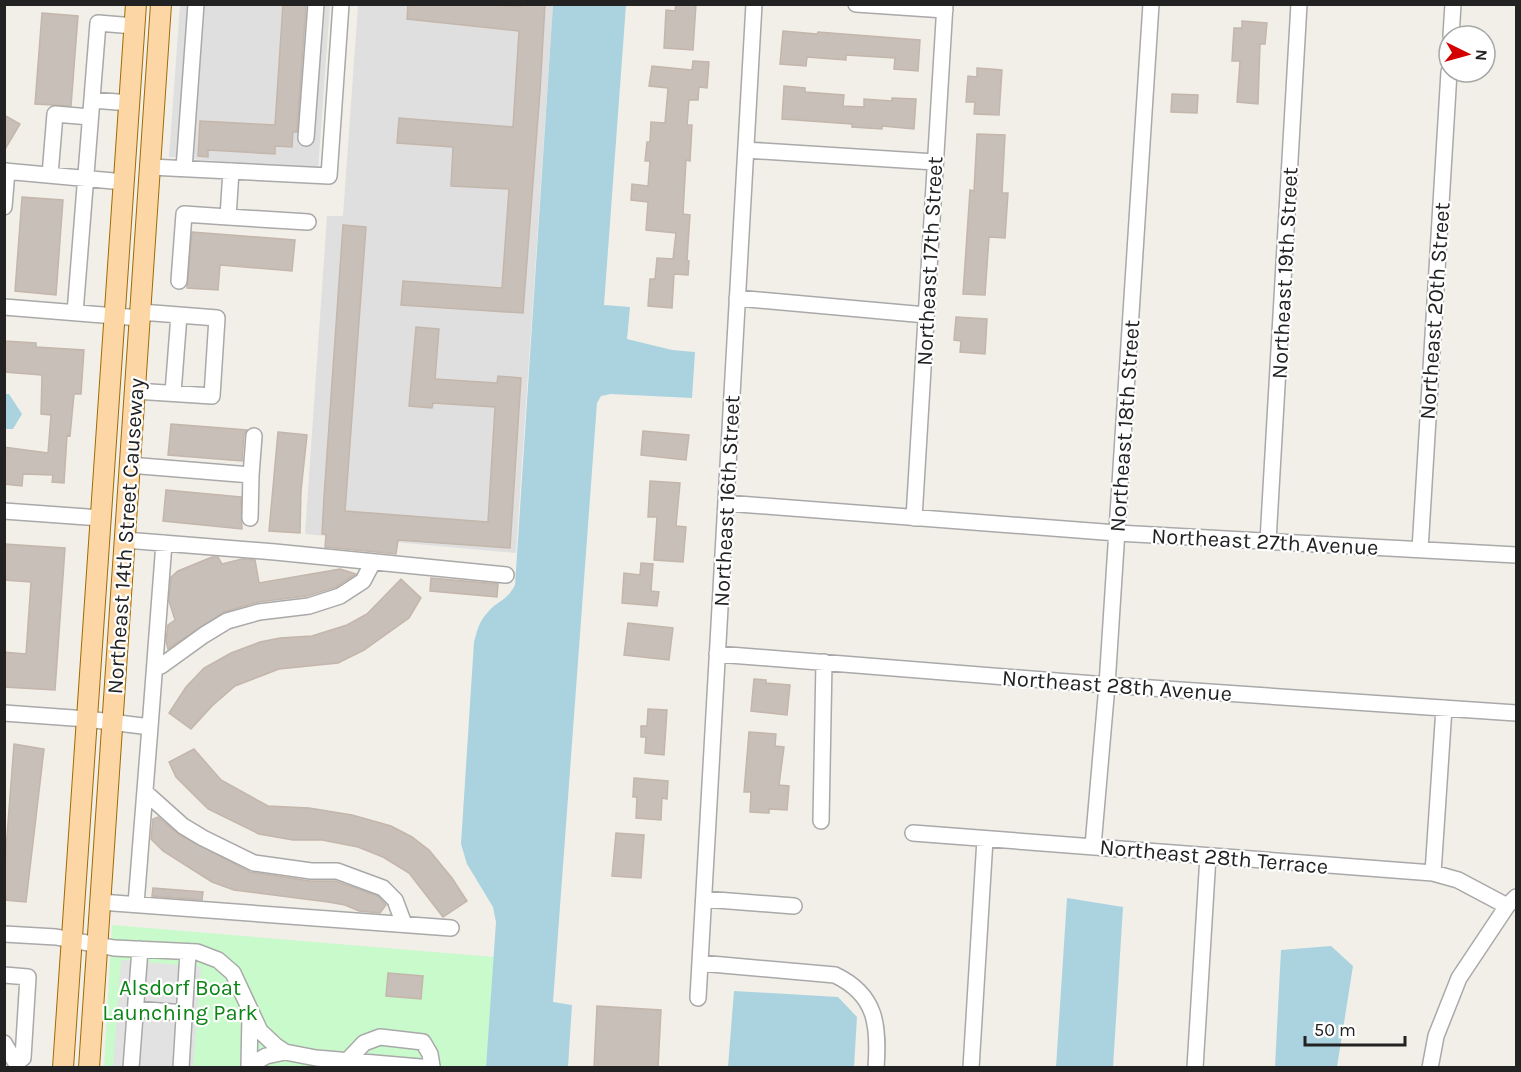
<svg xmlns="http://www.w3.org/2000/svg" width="1521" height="1072" viewBox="0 0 1521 1072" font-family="Karla,sans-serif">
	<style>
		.residential { fill: #e0dfdf }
		.park { fill: #c8facc }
		.parking { fill: #e2e2e2 }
		.water { fill: #aad3df }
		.building { fill: #c7bfb8; stroke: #c4b6ab; stroke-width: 1.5 }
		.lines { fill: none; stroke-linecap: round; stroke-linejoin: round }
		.minor-casing { stroke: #a9a9a9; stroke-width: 18 }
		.major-casing { stroke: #a06b00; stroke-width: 22 }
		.minor { stroke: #fff; stroke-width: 15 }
		.major { stroke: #fcd6a4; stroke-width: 20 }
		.labels { text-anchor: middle; stroke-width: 4.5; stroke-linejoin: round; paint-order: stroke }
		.street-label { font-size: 22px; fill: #222; stroke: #fff }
		.park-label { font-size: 22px; fill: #0c8416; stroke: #fff }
	</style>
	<rect width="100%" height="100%" fill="#f2efe9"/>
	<path class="residential" d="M180,5H330L318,170L169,157Z
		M358,5H553L516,553L305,534L327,216H343Z"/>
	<path class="park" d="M112,925L494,957L486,1067L104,1068Z"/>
	<path class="parking" d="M121,960L201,967L193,1067L113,1068Z"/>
	<path class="water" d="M553,5H626L604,305L630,307L627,339L672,350L695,352L692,398L611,394L601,396L597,403L553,1002L572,1005L568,1067H486L496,922L493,907L467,864L461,844L474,642C477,631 479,621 488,612C498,600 506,602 515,585Z
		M5,394H9L22,414L13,429H5Z
		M1067,898L1123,907L1113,1067H1056Z
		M1331,946L1353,966L1337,1067H1275L1281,950Z
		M734,991L838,997L857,1017L854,1067H728Z"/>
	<path class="building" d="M283,4H306L297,132H293L292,147L275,146V154L208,150V157L198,156L200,121L275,125Z
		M408,4H491L520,7V4H545L540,91L523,313L401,305L403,281L502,288L509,189L451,186L453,147L397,143L399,118L513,127L519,31L407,19Z
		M676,4H696L693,50L664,48L666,10L675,11Z
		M42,13L78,16L71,106L35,104Z
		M1242,21L1267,23L1265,44H1260L1258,104L1237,102L1240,61H1232L1234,28H1242Z
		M783,31L817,34L818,32L920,40L918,71L894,69L895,58L846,55V60L807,57L806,66L780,64Z
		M693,61L709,62L707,88L699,87L698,100H689L687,125H692L690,161L686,160L683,214L690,215L687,260L689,261L688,275L674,274L672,308L648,306L650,279H655L657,258L673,259L676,233L646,230L648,202L631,200L632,184L648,186L650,161H645L647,142H650L651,122L665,123L668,88L649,86L652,66L692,70Z
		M977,68L1002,70L999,115L974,114L975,102H966L968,76L977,77Z
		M784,86L805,88V92L844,95L843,106L864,107V99L892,101V98L916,99L914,129L882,126V129L852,127V124L782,119Z
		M1172,94L1198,95L1197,113L1171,112Z
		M4,115L20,124L4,151Z
		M977,134L1005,135L1002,193H1008L1005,238L989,237L985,295L963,294L970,190L974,191Z
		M22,197L63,200L56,295L15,291Z
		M343,225L366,227L345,511L488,522L495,407L433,403L432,408L409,406L416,327L439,329L435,379L497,383L498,376L521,378L510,548L398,540L396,554L325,547L326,534H322L324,497Z
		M192,232L295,240L292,271L220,265L218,290L187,288Z
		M956,317L987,319L985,354L960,352L961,341L954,340Z
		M4,341L36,343V347L84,350L81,394H74L70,436L67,435L64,483L52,482L53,475L23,474L22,486L4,484V447L48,453L51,415L41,414L42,375L4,372Z
		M171,424L247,430L244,435L242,461L168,455Z
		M643,431L689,435L686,460L641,455Z
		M278,432L307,435L301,491L300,533L269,531Z
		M650,481L680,483L676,526L686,527L683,562L654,560L657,517H648Z
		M166,490L241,497L242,529L163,521Z
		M4,544L65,548L55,690L4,687V652L26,654L31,582L4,580Z
		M212,557H218L222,564L242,559L255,560L259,583L340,569L356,574L336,587L307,596L258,602L224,612L168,649L166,641L168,625L175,620L169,601L171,577L178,571Z
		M641,563L653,564L651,591L659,592L657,606L622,603L624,573L640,575Z
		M431,578L498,584L497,597L430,591Z
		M401,579L421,598L409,618L364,650L338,663L279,669L235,686L212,706L191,729L169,713L186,687L204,668L231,653L260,642L280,638L312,636L347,625L367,614Z
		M628,623L673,628L669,660L624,655Z
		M754,679L766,680V683L790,685L787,715L751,711Z
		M648,709L667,710L664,755L645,753L646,737H641V726H647Z
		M749,732L776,734L775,746L784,747L779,785L789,786L787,810L769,809V813L750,812L751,792H744Z
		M14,744L44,749L26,902L4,900V875Z
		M194,749L221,780L268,806L309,808L352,815L391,826L412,837L429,850L452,878L467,901L443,917L409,873L383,857L358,847L322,840H293L259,834L208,809L176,777L169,762Z
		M634,778L668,781L667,799L662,798L661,820L636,818L637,797H633Z
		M158,817L178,834L250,872L310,881H335L378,896L386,905L380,913L359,911L345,905L328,902L234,890L212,882L163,851L151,839L153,819Z
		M616,833L644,835L641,878L612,876Z
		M153,888L203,892L202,900L152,896Z
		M388,973L423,976L421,999L386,996Z
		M597,1006L661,1010L658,1068H594Z"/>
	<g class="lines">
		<defs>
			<path id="minor" d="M856,4L945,10
				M1451,36L1453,4
				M92,100L130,103
				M306,138L316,4
				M746,150L935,162
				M150,167L329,176L341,4
				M184,169L196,4
				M4,171L124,182
				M231,171L228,217L308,222
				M50,175L55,114L90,117
				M4,207L7,171
				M179,281L184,214L228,217
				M737,298L926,315
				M4,307L140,318
				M75,313L98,23L134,26
				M135,391L212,396L217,318L141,312
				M173,393L179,315
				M129,465L251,475L254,436
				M726,503L1117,533L1516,555
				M4,511L101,518
				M250,518L251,475
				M914,518L945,4
				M125,540L275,552L506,575
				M1268,541L1299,4
				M1420,550L1449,72
				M717,654L1107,685L1516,713
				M155,667L161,666L204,635L227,621L259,612L309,606L340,596L363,581L373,562
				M4,713L87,719L150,727L136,904
				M150,727L164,543
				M145,792L183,826L203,838L254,863L311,871H337L383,888L395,900L404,924
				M821,821L824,662
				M913,833L1433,873L1458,880L1507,906
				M1093,846L1107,685L1151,4
				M1433,873L1444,708
				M704,899L794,906
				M100,902L451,928
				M4,934L56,937L114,948L197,952L218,960L233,973L260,1031L276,1046L285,1052L316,1058L432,1068
				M700,963L835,975C877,995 879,1026 876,1068
				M4,975L28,977L23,1058L16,1063
				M698,998L754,4
				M136,1009L184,1013
				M4,1043L19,1068
				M347,1061L364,1043L380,1037L423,1042L430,1054L432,1066
				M249,1066L266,1056L285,1052
				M131,1068L140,949
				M181,1068L188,952
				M249,1068L250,1015
				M971,1068L985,839
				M1195,1068L1208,856
				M1430,1068L1436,1036L1459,978L1507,906L1516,897"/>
			<path id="major" d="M63,1068L136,4
				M89,1068L161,4"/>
		</defs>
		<use href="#minor" class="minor-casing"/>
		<use href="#major" class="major-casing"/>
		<use href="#minor" class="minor"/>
		<use href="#major" class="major"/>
	</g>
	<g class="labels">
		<g class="street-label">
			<text transform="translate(929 261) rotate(-87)" y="8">Northeast 17th Street</text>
			<text transform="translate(1284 273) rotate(-87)" y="8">Northeast 19th Street</text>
			<text transform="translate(1434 311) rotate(-86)" y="8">Northeast 20th Street</text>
			<text transform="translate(1124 426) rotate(-86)" y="8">Northeast 18th Street</text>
			<text transform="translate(726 501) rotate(-87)" y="8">Northeast 16th Street</text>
			<text transform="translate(125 536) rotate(-86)" y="8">Northeast 14th Street Causeway</text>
			<text transform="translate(1265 541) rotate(3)" y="8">Northeast 27th Avenue</text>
			<text transform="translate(1117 685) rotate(4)" y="8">Northeast 28th Avenue</text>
			<text transform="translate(1214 856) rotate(5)" y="8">Northeast 28th Terrace</text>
		</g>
		<g class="park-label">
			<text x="180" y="995">Alsdorf Boat<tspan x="180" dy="25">Launching Park</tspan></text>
		</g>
	</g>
	<rect width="1521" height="1072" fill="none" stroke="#222222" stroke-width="12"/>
	<g transform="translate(1467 54) rotate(95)"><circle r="28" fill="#ffffff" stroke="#a7a7a7" stroke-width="1.5"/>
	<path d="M0-4.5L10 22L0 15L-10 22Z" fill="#d40000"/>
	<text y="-9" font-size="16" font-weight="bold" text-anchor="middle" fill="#222222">N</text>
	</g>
	<path d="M1305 1036v9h100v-9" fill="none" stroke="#222222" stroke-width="3"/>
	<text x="1314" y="1036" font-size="18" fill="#222222" stroke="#ffffff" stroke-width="4.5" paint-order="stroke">50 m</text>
</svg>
